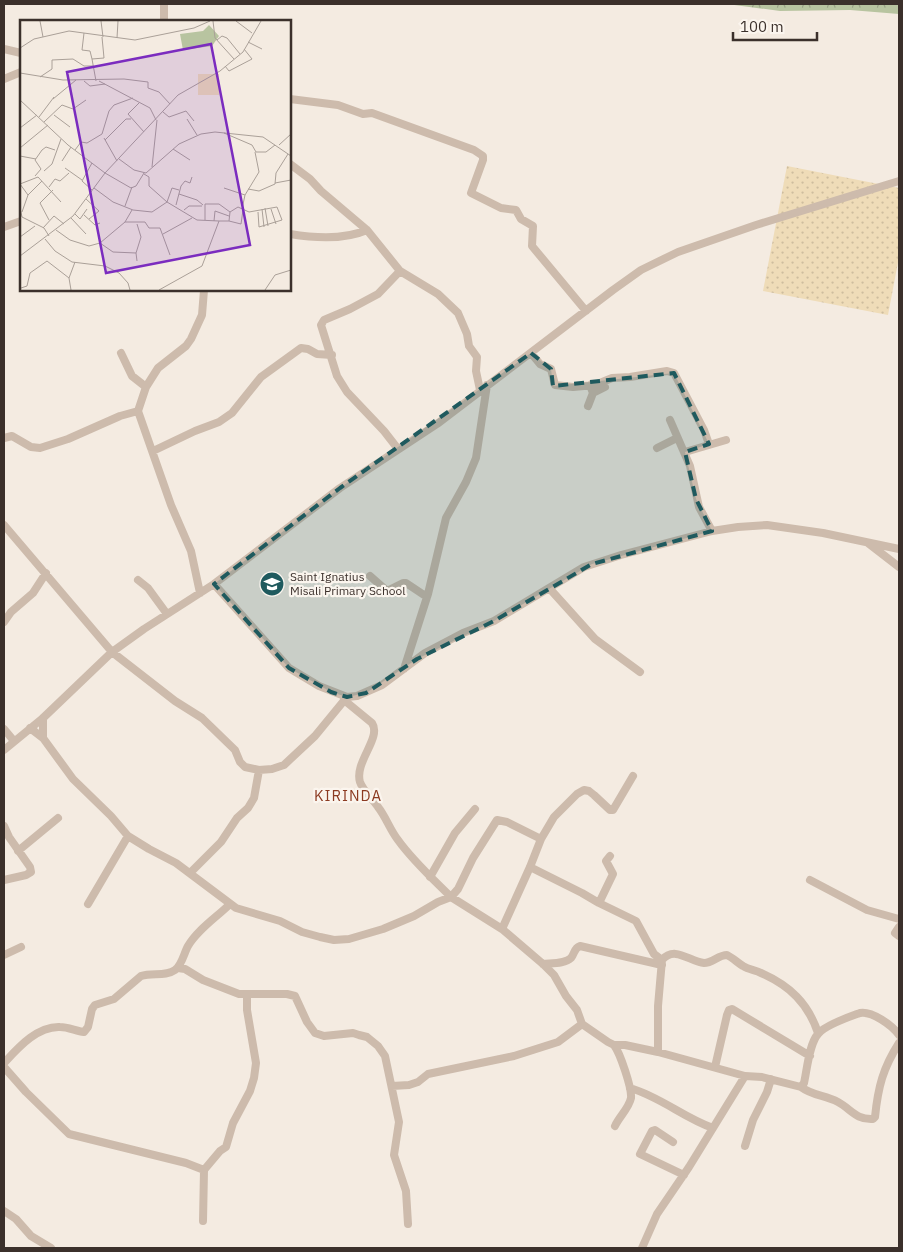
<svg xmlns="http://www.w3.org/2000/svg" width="903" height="1252" viewBox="0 0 903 1252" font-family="'IBM Plex Sans',sans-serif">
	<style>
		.forest { fill: url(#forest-crowns) }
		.sand { fill: url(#sand-dots) }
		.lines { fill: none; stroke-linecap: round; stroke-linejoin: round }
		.minor { stroke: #cdbbac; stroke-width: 8 }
		.marked { fill: #1f5a5e; fill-opacity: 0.2; stroke: #1f5a5e; stroke-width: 4; stroke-dasharray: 10 6; stroke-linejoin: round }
		.labels { text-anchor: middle; stroke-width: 4.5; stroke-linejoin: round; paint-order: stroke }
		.poi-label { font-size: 12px; fill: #3b302b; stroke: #fbf5ee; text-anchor: start }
		.quarter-label { font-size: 15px; letter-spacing: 1px; fill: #8c3b22; stroke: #fbf5ee }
		.inset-road { fill: none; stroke: #aaa098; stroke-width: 1 }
		.view { fill: #7b2cbf; fill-opacity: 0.15; stroke: #7b2cbf; stroke-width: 2.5 }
		.inset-edge { fill: none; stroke: #3b302b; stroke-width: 2.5 }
	</style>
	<defs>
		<pattern id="forest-crowns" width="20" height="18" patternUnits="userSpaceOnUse" patternTransform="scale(1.25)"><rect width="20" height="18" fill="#b8c4a0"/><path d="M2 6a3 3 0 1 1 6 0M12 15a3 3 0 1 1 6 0" fill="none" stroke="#97a083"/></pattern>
		<pattern id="sand-dots" width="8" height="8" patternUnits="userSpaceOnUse" patternTransform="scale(1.25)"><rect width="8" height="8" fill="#efdcb8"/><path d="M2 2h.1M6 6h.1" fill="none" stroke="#cebd9e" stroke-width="1.8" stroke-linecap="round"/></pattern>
	</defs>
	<rect width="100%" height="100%" fill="#f4ebe1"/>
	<path class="forest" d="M727,4H899V14L850,10L780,11Z"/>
	<path class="sand" d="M787,166L899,188V257L888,315L763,291Z"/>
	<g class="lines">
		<path class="minor" d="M164,21V4
			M4,49L21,53
			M4,79L21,72
			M290,99L338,105L363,114L372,113L474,150L483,156V160L471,193L501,208L516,210L521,219L533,226L532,246L586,311
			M290,164L310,179L321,191L367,230L400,271L438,294L458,313L467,334L469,346L477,357L476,371L480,390
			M4,227L21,221
			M290,234C314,238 344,240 367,230
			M121,353L132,376L146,387
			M531,353L540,364L551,369L555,385L573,387L595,385L612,378L630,377L667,371L674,373L704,430L709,444
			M593,393L605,387
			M588,406L593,393L590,385
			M670,420L690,466L699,507L712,531
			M4,438L12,436L31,447L40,448L68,439L120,416L138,411
			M657,448L677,438
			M398,449L384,431L347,392L337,376L321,325L324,320L350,309L378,294L400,271
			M153,451L195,431L219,422L232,413L261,377L301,348L308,349L317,354L332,355
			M685,452L726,440
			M4,525L112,652L175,701L202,718L235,750L240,762L245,767L259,770L272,769L284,765L315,736L347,697
			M868,543L899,567
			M370,576L387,591L403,583H406L427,597
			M138,580L148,588L167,614
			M214,584L289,668L319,686L347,697L357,696L382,685L425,653L463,633L494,621L584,567L621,555L712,531L738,527L767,525L823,533L899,549
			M550,589L595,639L640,672
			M200,593L191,551L171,505L138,411L146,387L158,368L186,346L191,339L202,315L204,290
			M4,622L11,612L33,593L46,573
			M404,669L428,594L446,518L466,482L476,458L487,385
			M344,700L372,723C382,738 354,762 360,782C363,791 373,799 378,807C386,817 390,830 398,840C413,861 433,879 451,897L458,889L473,858L497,820L507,822L541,839
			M43,718V738
			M30,728L43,738L73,779L111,816L128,836L149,849L176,863L236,908L280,921L302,932L320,937L334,940L349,939L383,929L414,916L438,902L451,897L502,929L543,964L554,975L566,996L577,1010L582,1024L608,1042L614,1045H625L658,1052L745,1076L689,1167L657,1214L642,1248
			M4,729L14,741
			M4,750L43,718L112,652L144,629L214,584L340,488L437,424L613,290L641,270L678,252L756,225L899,181
			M4,826L9,837L30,867L31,872L26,875L4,880
			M18,851L58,818
			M530,867L582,893L599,903L636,921L654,954L662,960
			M191,872L221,842L237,818L248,808L254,798L259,770
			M430,877L455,833L475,809
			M810,880L867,910L899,919
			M599,903L613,874L606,861L610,856
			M88,904L128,836
			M899,927L895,933L899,936
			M502,929L530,867L541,839L554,817L577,794L584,790L589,791L594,795L610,810H613L633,776
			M4,955L21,947
			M543,964C551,963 565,964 571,958C575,953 574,948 580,946L662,965
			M178,968L185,969L203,980L239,994H287L295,996L307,1022L315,1033L324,1036L353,1033L359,1035L367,1037L378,1046L385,1056L399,1122L394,1155L406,1191L408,1224
			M614,1045C620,1053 632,1088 631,1098C629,1108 619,1117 615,1126
			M658,1052V1006L662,960C675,945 690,962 704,963C713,963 718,955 727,955C733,958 738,963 743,966C749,970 756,970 761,973C790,986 808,1003 818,1033
			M4,1063C18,1048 37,1026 60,1027C68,1027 76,1031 84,1032L88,1027L92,1009L95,1005L114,999L141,976C152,972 165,977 175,970C182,965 184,953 188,946C198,929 217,917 230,904
			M4,1067L26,1092L69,1134L186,1163L204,1170
			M715,1067L727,1015L729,1010L732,1009L810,1056
			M745,1076L762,1077L801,1087L804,1083C807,1070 809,1044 818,1034C825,1025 849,1017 860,1013C872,1011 892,1025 899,1035
			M392,1086L409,1085L418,1082L428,1074L514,1056L558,1042L582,1024
			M801,1087C813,1096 825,1095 838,1102C851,1109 856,1120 873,1119L875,1117C878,1087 883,1068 899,1043
			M630,1088C661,1097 684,1118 713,1128
			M673,1142L655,1130L652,1131L640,1154L684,1175
			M745,1146L753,1120L767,1092L771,1079
			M4,1211L16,1219L31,1236L51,1248
			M203,1221L204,1170L220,1151L226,1147L233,1123L250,1091L254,1078L256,1063L247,1010V994"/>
	</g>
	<path class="marked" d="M531,353L551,369L553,386L674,373L709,444L685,452L696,499L712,531L592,564L494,621L417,659L366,693L347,697L331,692L289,668L214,584L340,488Z"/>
	<defs>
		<symbol id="school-disc" viewBox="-11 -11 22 22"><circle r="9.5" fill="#1f5a5e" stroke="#fbf5ee"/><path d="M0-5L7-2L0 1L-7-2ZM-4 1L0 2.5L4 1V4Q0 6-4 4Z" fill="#fff"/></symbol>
	</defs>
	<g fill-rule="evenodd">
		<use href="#school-disc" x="258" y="570" width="28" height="28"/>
	</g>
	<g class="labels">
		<g class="poi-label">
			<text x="290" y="581">Saint Ignatius<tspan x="290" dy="14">Misali Primary School</tspan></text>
		</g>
		<g class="quarter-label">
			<text x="348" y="801">KIRINDA</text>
		</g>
	</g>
	<g transform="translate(20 20)">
		<rect width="271" height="271" fill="#f4ebe1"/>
		<path d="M189,5L199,16L192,26L163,30L160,14L183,11Z" fill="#b8c4a0"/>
		<path d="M178,54H199V75H178Z" fill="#efdcb8"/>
		<path class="inset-road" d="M20,1L23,17M81,1L83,17M193,1L195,18L214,39M216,1L232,13M64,13L62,30L70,31L72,39M97,18L98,1M197,20L202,16L207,18L220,34M228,22L242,29M0,28L14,19L49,11L115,20L174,8L190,1M205,46L209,51L232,39L224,29M0,53L43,60L104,59L128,62V68L139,72L150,84M20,57L32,49V40L53,39L64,46H73M64,61L70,66L85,64M76,61L72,39L84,38L82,17M79,61L130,88L136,100M33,79L56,60M0,80L48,125L85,153L111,168L116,166L124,153M119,83L108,94L124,112M143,92L149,97L166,91L174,101M34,95L50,107M19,97L34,77M167,99L177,115M24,102L42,85L53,89L66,80M0,108L17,95M204,113L232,125L236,132H246L255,125M84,118L97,141M85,120L106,99H111M259,125L271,114M0,128L28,105M153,129L170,140M55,130L61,122L67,123L82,114L89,91L94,85L113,78M0,136L16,139M99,139L114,150L126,153L159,124L181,114L195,112L243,117L271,136M42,141L51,127M72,143L62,161L72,170M132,147L137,100M45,148L62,160M24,151L32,144L41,119M124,154L129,157V166L147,182L152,168L159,170M15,156L21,149L15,140L22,130L26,127L35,130M255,163L271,160M0,164L18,157L41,182M0,164L8,175L2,192M29,167L35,159L40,161L49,153M74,168L93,182L113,190L132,192L147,182L177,200L199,201L182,246L139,270M204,168L225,175M228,169L239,171L255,164L256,153L268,134M159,174L177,180L183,185M8,175L22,161M66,179L79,191L69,199M156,185L161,166L165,161L170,163L172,157M105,186L112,167M0,188L2,197L24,208L29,216M245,188L248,206M222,189L225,175L239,152L235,132M242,189L244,207M251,189L256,204M164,190L169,186H182M55,194L60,199L67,189M64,195L75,205L80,203M51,198L66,214M29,200L20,183L33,170M185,200V184H199L210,192M194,201L195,191L209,196M199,201H209L210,192L218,187L229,192L257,187L262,200L239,207L238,192M209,201L221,204L223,190M105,202H125L129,208H140L150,235M117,204L121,217L116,233L117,241M23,208L34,196L44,204M36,210L50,220L69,226L80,223L93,232L116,233M143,214L172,198M0,217L15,206M25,219L35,231L52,242L85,246L99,253L108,263L110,270M80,223L105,202L112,190M0,236L53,196L85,153L158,75L200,51L223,32L241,1M1,268L7,266L10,253L27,241L49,258M51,270L49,258L55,242M245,270L255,255L271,250"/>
		<path class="view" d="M191,24L230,225L86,253L47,52Z"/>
		<rect width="271" height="271" class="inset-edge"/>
	</g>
	<rect width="903" height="1252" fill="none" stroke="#3b302b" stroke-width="10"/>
	<path d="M733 32v8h84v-8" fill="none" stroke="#3b302b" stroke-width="2.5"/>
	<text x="740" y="32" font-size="15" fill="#3b302b" stroke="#fbf5ee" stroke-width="4" paint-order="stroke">100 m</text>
</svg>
